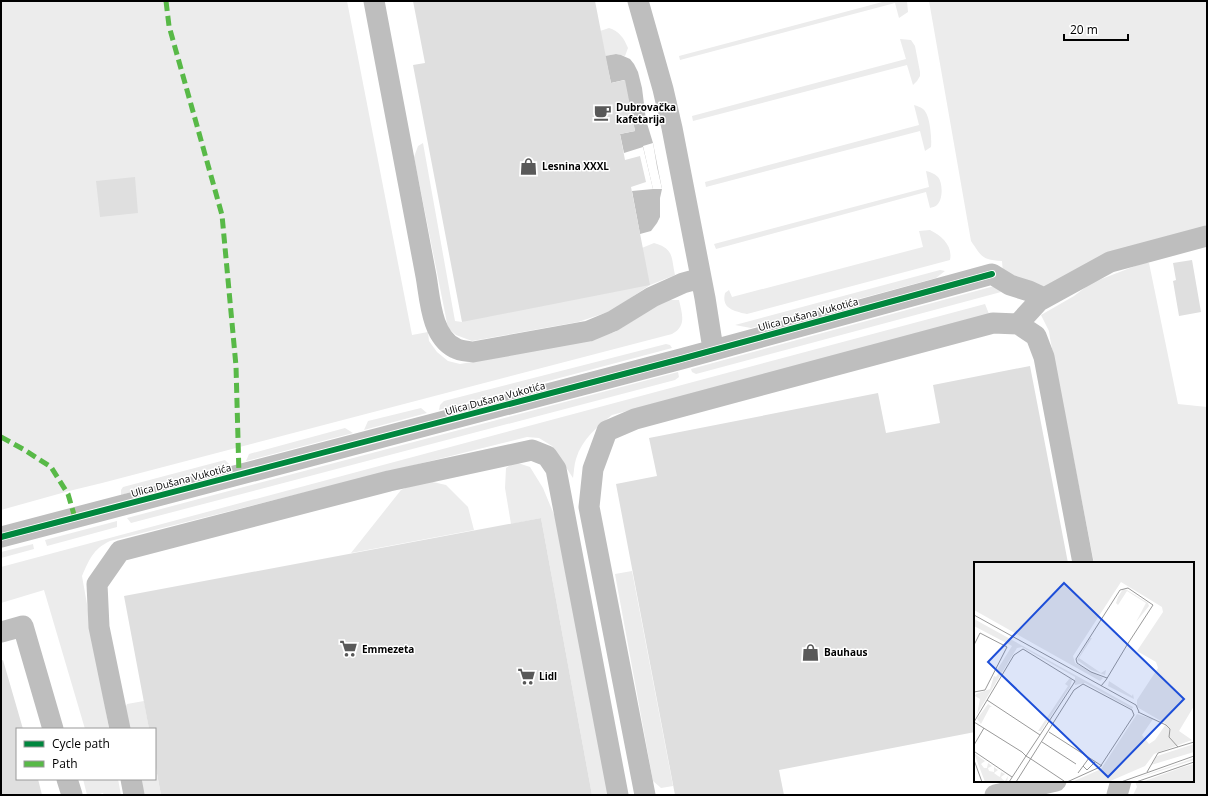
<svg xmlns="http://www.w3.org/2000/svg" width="1208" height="796" viewBox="0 0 1208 796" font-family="'Open Sans',sans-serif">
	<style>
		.green { fill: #ececec }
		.water { fill: #bfbfbf }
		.pier { fill: #fff }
		.building { fill: #dfdfdf }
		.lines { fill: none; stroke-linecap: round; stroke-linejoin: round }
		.minor { stroke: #bebebe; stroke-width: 21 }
		.quiet { stroke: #58b947; stroke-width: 5; stroke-dasharray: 10 5; stroke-linecap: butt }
		.cycleway-casing { stroke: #fff; stroke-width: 8 }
		.cycleway { stroke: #00873e; stroke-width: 6 }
		.labels { text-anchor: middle; stroke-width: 3; stroke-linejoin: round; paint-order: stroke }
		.poi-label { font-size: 10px; font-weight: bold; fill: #000; stroke: #fff; text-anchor: start }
		.street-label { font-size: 10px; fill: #000; stroke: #fff }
		.inset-road { fill: none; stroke: #999; stroke-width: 1 }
		.view { fill: #1d4ed8; fill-opacity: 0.15; stroke: #1d4ed8; stroke-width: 2 }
		.inset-edge { fill: none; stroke: #000; stroke-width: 2 }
	</style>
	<rect width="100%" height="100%" fill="#fff"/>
	<path class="green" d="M1,1H347L412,335L428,332L429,341L437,352L448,361L460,364L495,358L580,342L615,332L665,300H679C682,314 687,326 672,334L102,483L69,491L1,510Z
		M886,1H907L908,12L899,18L895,3L680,60L679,56Z
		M929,1H1207V230L1048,286H1028L1003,273L1002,261C982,260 982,257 971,241Z
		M609,28C619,31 624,38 628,48L625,56L616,54L605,56L600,31Z
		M900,39L911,40L915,46L920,72V76L917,81L913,85L907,65L693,121L692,116L906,59Z
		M914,105C917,106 921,107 923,109C930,114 932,138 931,147L925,151L920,131L706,187L705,182L919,125Z
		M423,143L455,321L462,322L654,243C674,249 671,256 675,275L650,285L611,311L578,322L472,341L456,335L448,328L414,157L418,146Z
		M926,171C930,172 934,173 938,177C943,183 943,200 937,205C935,207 932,207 930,208L926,192L716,249L714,244L929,187Z
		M930,230C942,236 953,246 950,260L747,314C735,311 721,309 725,293L729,290L732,297L923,247L919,231Z
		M1143,263H1149L1178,404L1207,407V795H1133L1137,787L1135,781H1193V563H1094L1050,338L1049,331L1041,315L1074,296L1091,283Z
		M940,270L945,271L936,278L751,328L735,325Z
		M998,285L1001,292L696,374L692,372L691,369Z
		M985,304L989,314L612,415C597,427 582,439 576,459C574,465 574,472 573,478L552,446L539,438L527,437L110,541C93,549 89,560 82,576L109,729H85L44,590L1,603V567Z
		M666,344L670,345L672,348L439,410L440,405L444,401Z
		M678,372L679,377L675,380L131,523L127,518Z
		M421,408L427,413L364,430L368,421Z
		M345,428L353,433L246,461L249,454Z
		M225,460L229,464L121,495V490L123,487Z
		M515,462L530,467L543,488L555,517L609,795H592L541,518L511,524L505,488L506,468Z
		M424,480L446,485L468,507L474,530L351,553L401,490Z
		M117,521V527L47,546L45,540Z
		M33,544L34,549L1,558V552Z
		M632,571L673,786L661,788L653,781L615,574Z
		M144,701L149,729H128L124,710L127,704Z
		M155,763L161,795H142L138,779H155Z
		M83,779H118L121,795H104L103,793L96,795H87Z"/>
	<path class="water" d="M616,54L621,55L630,59L634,64L638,72L642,88L646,120L653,143L662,189L660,198V217L657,223L651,231L640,234L632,191L653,189L643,147L624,153L620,134L635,131L624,80L611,83L605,56Z"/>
	<path class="pier" d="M653,143L657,167L662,189H653L643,146Z"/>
	<path class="building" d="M413,1H595L611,83L625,80L635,131L620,134L625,160L640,156L646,182L631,187L650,285L462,322L413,65L425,63Z
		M135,177L138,213L100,217L96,181Z
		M1192,260L1201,312L1179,316L1173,281L1176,280L1173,263Z
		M1030,366L1068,563H975V732L779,770L784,795H675L616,484L657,476L649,438L878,393L886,433L940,423L933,385Z
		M541,518L592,795H161L155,763V729H149L124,596Z
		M3,660L23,729H17V779H38L42,795H1V661Z"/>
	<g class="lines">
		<path class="minor" d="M374,1L426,276C430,298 431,336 455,348C460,351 467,351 473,352L589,331L613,321L652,297L683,283L701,278
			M638,1L663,89L672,128L705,298L713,349
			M1018,324L1039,301L1110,262L1207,236
			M1,537L681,359L992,274L1010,285L1029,291L1044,298
			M1,632L23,626L53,729
			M120,729L99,627L97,584L120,551L389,481L532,450L547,456L556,469L618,795
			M67,779L72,795
			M131,779L134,795
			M645,795L589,507L593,469L607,431L635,419L993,323L1018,324L1036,336L1044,357L1083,563
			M995,795L1056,781
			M1117,795L1121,781"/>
		<path class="quiet" d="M166,1L169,26L222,215L236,366L239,475
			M1,437L23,449L51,467L68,494L75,518"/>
		<defs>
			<path id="cycleway" d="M1,537L681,359L992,274"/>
		</defs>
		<use href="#cycleway" class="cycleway-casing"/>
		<use href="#cycleway" class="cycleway"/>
	</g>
	<defs>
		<symbol id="cafe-bare" viewBox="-9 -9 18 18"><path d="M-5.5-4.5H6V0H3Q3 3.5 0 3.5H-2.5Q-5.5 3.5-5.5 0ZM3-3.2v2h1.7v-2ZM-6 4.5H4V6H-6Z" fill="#595959" stroke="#fff" stroke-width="2.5" paint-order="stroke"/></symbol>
		<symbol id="shop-bare" viewBox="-9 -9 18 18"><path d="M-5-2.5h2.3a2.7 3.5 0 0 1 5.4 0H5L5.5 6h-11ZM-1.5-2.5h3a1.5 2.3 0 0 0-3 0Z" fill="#595959" stroke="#fff" stroke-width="2.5" paint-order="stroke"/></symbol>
		<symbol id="supermarket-bare" viewBox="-9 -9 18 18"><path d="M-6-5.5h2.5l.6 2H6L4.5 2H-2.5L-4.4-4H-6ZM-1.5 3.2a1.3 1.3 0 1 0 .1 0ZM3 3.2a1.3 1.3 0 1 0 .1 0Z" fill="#595959" stroke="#fff" stroke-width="2.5" paint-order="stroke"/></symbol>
	</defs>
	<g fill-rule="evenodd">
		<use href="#cafe-bare" x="590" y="100" width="25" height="25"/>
		<use href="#shop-bare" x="516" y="154" width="25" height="25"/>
		<use href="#supermarket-bare" x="336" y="636" width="25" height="25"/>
		<use href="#shop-bare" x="798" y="640" width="25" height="25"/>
		<use href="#supermarket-bare" x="514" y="664" width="25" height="25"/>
	</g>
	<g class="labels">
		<g class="poi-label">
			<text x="616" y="111">Dubrovačka<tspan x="616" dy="12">kafetarija</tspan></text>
			<text x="542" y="170">Lesnina XXXL</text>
			<text x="362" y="653">Emmezeta</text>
			<text x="824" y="656">Bauhaus</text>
			<text x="539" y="680">Lidl</text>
		</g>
		<g class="street-label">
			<text transform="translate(808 314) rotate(-15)" y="4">Ulica Dušana Vukotića</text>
			<text transform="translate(495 398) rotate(-15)" y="4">Ulica Dušana Vukotića</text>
			<text transform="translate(181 480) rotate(-15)" y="4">Ulica Dušana Vukotića</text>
		</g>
	</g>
	<g transform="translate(974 562)">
		<rect width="220" height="220" fill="#fff"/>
		<path d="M0,0H220V144L205,169L218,178L180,192L171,204L134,220H98L127,207L163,152L179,157L168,173L175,182L181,178L192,162L163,145V138L184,106L182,100L163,89L189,50L188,45L147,20L99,94L101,101L129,116L126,119L0,48ZM149,27L153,28L174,41L175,44L162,60L172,41L153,29L144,43L142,41L144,35ZM0,57L159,145L158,147L111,121L101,123V115L48,85L43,86L35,99L3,152L6,137L1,134L2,132L16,127L20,114L22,115L25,110L23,108L38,84L0,64ZM116,76H118L105,96L127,111L132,108L131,113L117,108L103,98ZM96,116L98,118L96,125L67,169H64L94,124L91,122ZM135,119L158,134L159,132L160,137L134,124ZM14,142L18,145H16L7,162L3,157ZM220,182V190L177,203L183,194ZM0,191L11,199L7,202L10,206H13L14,201L18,204L14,206L15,209L20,210V205L24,208L20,211L24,214L26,215L27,210L31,212L27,215L28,217L31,219L34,214L33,220H11ZM220,196V198L152,220ZM220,202V220H168L209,205Z" fill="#ececec"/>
		<path class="inset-road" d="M0,53L162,143L165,150M0,83L6,71L33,85L11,128L0,130M127,124L132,118L153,83L179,43L154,26L146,28L102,97L103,101L117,110L133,116M13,138L66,173M164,150L192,163L196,167L195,175L204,185M75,170L128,204M68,180L102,202M0,183L10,166M1,190L38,215M0,198L8,220M109,204L113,208L121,200M173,210L184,191L220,180M104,211L115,196M35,220L52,194L66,173L100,121L101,119L49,87L40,93L0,160L48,190L52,194L57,197L90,219M42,220L100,128L109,122L158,148L160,153L126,205L93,220M147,220L220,194M162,220L220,200"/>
		<path class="view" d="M90,21L210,137L134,215L14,100Z"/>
		<rect width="220" height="220" class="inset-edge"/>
	</g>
	<rect width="1208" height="796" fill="none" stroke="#000000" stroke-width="4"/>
	<rect x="16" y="728" width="140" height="52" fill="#ffffff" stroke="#999999"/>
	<rect x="24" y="741" width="20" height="6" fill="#00873e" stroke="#999999"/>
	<text x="52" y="748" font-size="12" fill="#000000">Cycle path</text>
	<rect x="24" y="761" width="20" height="6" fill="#58b947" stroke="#999999"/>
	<text x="52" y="768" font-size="12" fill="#000000">Path</text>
	<path d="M1064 34v6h64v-6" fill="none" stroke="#000000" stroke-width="2"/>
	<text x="1070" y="34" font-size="12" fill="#000000" stroke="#ffffff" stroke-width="3" paint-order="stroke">20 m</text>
</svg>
